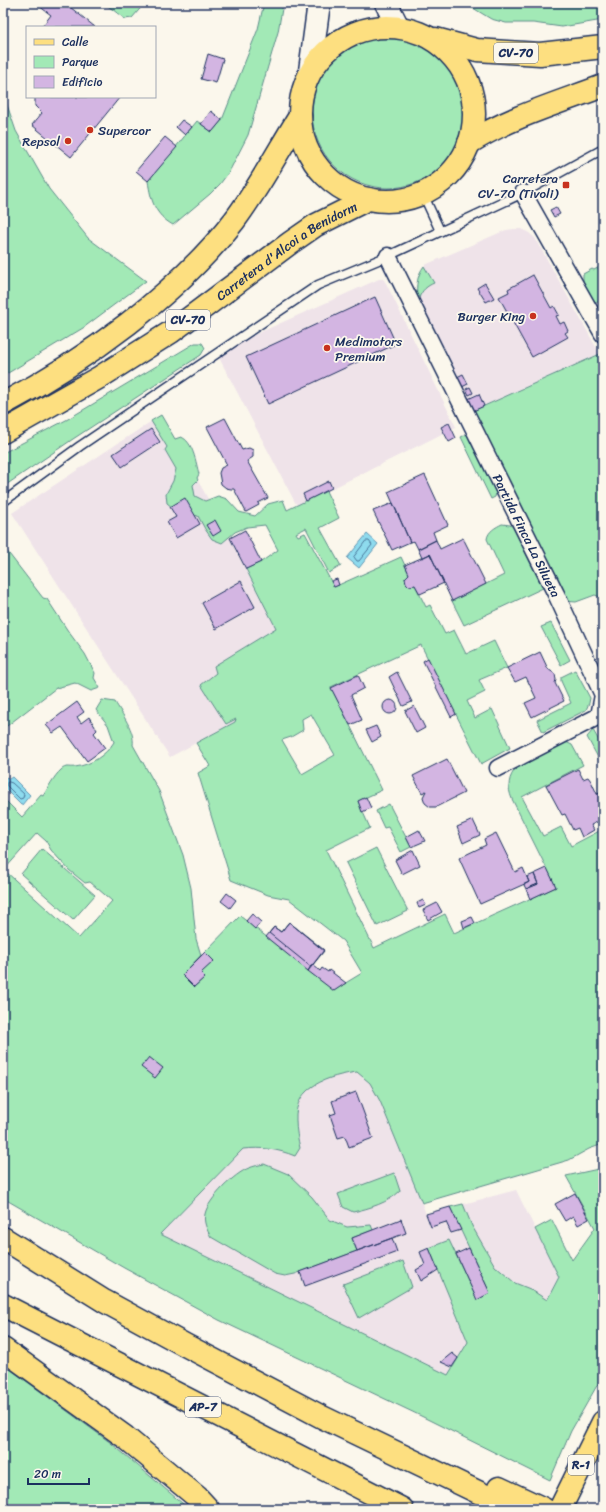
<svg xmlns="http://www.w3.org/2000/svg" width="606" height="1512" viewBox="0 0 606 1512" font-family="Sriracha,sans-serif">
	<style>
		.built { fill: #efe3e9 }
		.green { fill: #a2e9b6; stroke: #5e8c8a; fill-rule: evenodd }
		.water { fill: #8edbee; stroke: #6096b4 }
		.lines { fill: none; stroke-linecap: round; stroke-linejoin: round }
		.shore { stroke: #497498; stroke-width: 1 }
		.building { fill: #d3b5e2; stroke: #1b2f5e }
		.lane-casing { stroke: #1b2f5e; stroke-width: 11 }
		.street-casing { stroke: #1b2f5e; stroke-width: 19 }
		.secondary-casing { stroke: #1b2f5e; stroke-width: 25 }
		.primary-casing { stroke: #1b2f5e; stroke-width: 25 }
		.highway-casing { stroke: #1b2f5e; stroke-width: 25 }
		.lane { stroke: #fbf7ec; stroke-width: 8 }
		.street { stroke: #fbf7ec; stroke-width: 16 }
		.secondary { stroke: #fbf7ec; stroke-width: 22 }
		.primary { stroke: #fddf80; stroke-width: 22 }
		.highway { stroke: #fddf80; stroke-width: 22 }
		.poi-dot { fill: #c8321e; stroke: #fbf7ec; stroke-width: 1.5 }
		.labels { text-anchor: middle; stroke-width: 3.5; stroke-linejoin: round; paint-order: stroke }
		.shield { fill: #fbf7ec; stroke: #5e6b89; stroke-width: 1 }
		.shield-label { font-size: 12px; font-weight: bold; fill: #1b2f5e }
		.poi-label { font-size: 13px; fill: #1b2f5e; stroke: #fbf7ec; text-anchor: end }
		.street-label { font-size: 13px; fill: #1b2f5e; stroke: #fbf7ec }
	</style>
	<rect width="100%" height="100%" fill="#fbf7ec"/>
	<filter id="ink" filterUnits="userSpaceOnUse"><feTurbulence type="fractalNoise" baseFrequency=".025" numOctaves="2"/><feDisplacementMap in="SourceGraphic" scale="8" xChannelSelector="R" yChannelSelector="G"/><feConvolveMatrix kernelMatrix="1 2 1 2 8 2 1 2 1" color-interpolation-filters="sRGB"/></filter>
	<g filter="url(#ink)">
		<path class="built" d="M514,229H522L529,233L535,238L600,354L473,411L417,297L416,286L422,270L425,265L506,230Z
			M379,279H383L386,283L456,427L297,506L216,352Z
			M161,415L230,538L305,684L170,757L12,513Z
			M354,1035L426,1214L516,1190L559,1277L495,1399L160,1234Z"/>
		<path class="green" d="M104,3H145L132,18L125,19Z
			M264,3H283L278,32L248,135L229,172L220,184L210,194L173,225C155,215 151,201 148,181L197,121L212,132L222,120L258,29Z
			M465,3H603V20L562,27L533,23H506L491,19Z
			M312 112a76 76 0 1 1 152 0a76 76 0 1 1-152 0Z
			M3,80L4,96L16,131L49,189L88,238L146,281L83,328L3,376Z
			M603,265V303L592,301L583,286V274L592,269L594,270Z
			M424,266L434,283C427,286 422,290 419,298L417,297C416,286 417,275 424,266Z
			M195,343H202L205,348L201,355L73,439L3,487V453L68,419Z
			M600,354L603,359V598L595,595L576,602L563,601L550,574L552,568L473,411Z
			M161,415L175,439L181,437C193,441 196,463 199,474L197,478L198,480L193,485L195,496L205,501L218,496L227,499L239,512L255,516L268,504L283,500L287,510L326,491L339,518L320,528L341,566L329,573L306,528L296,533L298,536L305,533L334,587L401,557L409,574L405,578L406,583L409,586L415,585L426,607L430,605L445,634L454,630L466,654L494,641L507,668L479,680L485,692L467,701L475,718L492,709L510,748L481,764L421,645L331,687L382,790L358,801L370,828L326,850L374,948L445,914L454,933L556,887L512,799C507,787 508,777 517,767L566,742L572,745L583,765L522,797L543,836L561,827L571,846L603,829V1144L589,1149L569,1160L422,1203L380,1101L370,1083L357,1072C329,1076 294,1086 296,1120C296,1130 298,1139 300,1148L295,1156C278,1149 261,1147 243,1149L160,1234L448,1375L468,1342L429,1248L449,1240L477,1299L490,1293L450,1207L463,1204L472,1226L495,1266L515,1283L530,1289L547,1300L559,1277L535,1229L552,1220L572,1260L595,1228L566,1176L603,1168V1375L571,1431L550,1480L421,1416L219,1320L124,1268L3,1198V798L22,817L41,795L43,796C48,788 54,776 61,770C66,765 70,768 75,767C91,765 106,755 114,742L108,725L96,710L102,700L115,702C122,714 135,731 133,745L159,791L183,855L191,888L196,939L201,955L182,975L194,987L205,977L201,973L213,961L205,952L240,916L334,990L362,973L343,941L289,899L268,895L231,880L198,773L210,766L196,743L235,722L236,719L226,724L201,685L216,673L214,666L276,628L246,569L261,562L278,550L265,525L247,527L235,532L222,543L212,539L205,529L198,516L178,512L167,503L166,494L173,481L176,469L165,450L167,447L151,421ZM311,714L335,755L302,774L282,740L291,737L303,730L302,719ZM37,833L46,841L51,850L69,870L85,883L90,882L112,901L79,938L4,870Z
			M467,434L496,493L495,497L491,499L461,437Z
			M502,524L510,525L513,527L543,588L464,625L452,601L504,575L487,539C488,531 496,527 502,524Z
			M3,546L43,598L47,599L68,631L85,654L95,673L94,678L100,688L91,691L75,683L56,688L3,729Z
			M551,623L570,660L561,665L541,627Z
			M575,670L590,698L589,703L586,710L543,732L537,720L571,703L561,681V677Z
			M593,730L603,748V767L587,737Z
			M389,804L411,847L401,852L388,827L384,828L376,811Z
			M376,848L408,911L377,926L346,863Z
			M42,849L95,895L73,920L21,874Z
			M264,1164L288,1174L312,1197L330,1220L347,1227L371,1225L373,1230L352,1238L357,1251L295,1274L285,1276L275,1274L211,1237C207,1230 203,1222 205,1214C208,1199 235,1173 249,1168C254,1166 259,1165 264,1164Z
			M394,1173L400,1191C388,1203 370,1208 353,1212L343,1207L338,1194Z
			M403,1261L412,1287L359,1318L343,1284Z
			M3,1364L111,1443L189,1509H3Z"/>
		<path class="water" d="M367,534L378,544L359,568L347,558Z
			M7,777L9,779L12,777L30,795L22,805H21L3,787L4,779Z"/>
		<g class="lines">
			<path class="shore" d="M366,541H369L372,545L359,561H357L354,557Z
				M9,782L12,783L24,794L23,798L20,799L7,786V783Z"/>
		</g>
		<path class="building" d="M35,3H65L95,27H42L51,15Z
			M208,54L223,59L216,83L201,79Z
			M3,66H7L6,74H3Z
			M35,97H120L71,157L32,125L42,113L35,106Z
			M211,111L222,120L212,132L201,124Z
			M182,120L192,127L185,135L176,127Z
			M165,137L177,147L148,181L136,171Z
			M556,207L560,214L554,217L550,210Z
			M533,275L551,308L554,306L559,315L556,316L560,324L564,322L568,331L565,333L568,337L532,357L499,297L509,292L508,289Z
			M485,283L494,298L486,302L477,288Z
			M375,297L396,344L268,404L246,357Z
			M463,374L468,384L462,387L457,377Z
			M470,387L473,393L469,395L466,389Z
			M479,394L484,406L473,411L468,399Z
			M225,418L242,450L249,448L253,450V457L247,461L268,498L258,503L259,505L246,512L234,489H231L226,488L221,484L219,473L221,468L227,465L207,427Z
			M449,423L456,438L449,442L441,427Z
			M151,429L160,442L122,467L113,454Z
			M425,475L448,525L433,532L436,540L418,549L414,541L410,542L388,492Z
			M329,481L332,488L306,501L303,494Z
			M185,498L200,524L176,538L167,522L176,517L170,507Z
			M393,503L410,542L392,550L373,511Z
			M215,520L221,531L213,536L206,525Z
			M245,530L261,562L246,569L230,538Z
			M463,538L486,584L452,601L430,554L422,558L418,549L436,540L440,549Z
			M430,554L444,583L420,594L415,585L409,586L406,583L405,578L409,574L405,565Z
			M337,579L339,585L334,587L331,581Z
			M241,581L255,607L216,629L202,603Z
			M540,652L548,669L555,674L556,680L555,683L564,701L532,717L525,703L536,698L526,677L515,682L507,668Z
			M428,658L456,714L451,717L423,661Z
			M397,672L412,702L403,706L389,677Z
			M358,675L364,688L351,695L362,720L350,725L331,688Z
			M383 707a7 7 0 1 1 14 0a7 7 0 1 1-14 0Z
			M77,702L84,712L77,717L81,723L89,717L97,730L94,733L105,748L87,761L62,727L53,733L46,725Z
			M414,706L425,728L416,733L405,711Z
			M376,726L381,737L372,742L366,730Z
			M447,759L464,793L436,807H430L425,803L423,797L426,791L422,793L413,776Z
			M578,769L583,779L588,777L591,781L597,794L599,793L603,802V819L591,825L594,830L582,837L578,828L573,830L565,814L562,815L546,785Z
			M366,797L371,808L362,812L358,801Z
			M473,820L480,835L463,843L457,827Z
			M419,830L425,841L411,847L406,837Z
			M496,833L515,872L523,868L529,882L480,904L459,858L486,845L484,839Z
			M413,850L420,865L402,874L395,860Z
			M547,868L556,887L530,899L526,889L538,884L534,874Z
			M534,874L538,884L526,889L524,885L529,882L527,877Z
			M227,893L236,900L230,908L221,901Z
			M423,900L426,905L419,908L417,903Z
			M437,903L442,912L428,920L423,910Z
			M252,914L261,922L255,929L246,921Z
			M472,917L475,923L464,928L462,921Z
			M289,922L324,951L308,971L266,937L274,927L281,932Z
			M289,922L324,950L311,967L269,933L274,927L281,932Z
			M205,952L214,961L201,973L205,977L194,987L182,975Z
			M312,964L320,971L322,968L328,972L329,970L346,983L334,991L308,971Z
			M149,1057L163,1068L155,1078L141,1067Z
			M356,1092L373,1138L349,1147L345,1136L338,1138L330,1115L336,1113L332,1101Z
			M575,1193L589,1219L578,1225L573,1216L565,1221L555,1204Z
			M450,1207L461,1230L451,1233L446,1222L431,1227L426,1214Z
			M401,1219L406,1233L357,1251L352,1238Z
			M392,1238L397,1252L305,1286L300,1272Z
			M429,1248L438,1270L421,1281L416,1270L425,1265L420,1252Z
			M469,1248L490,1293L477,1300L456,1254Z
			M452,1353L458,1358L452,1367L441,1362Z"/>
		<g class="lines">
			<defs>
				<path id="lane" d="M423,194L440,231
					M3,502L80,446L318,285L388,256L523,193L603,149"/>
				<g id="street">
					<path d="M523,193L603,334"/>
					<path id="s1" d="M388,256L556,594L603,695L599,716L498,768"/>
				</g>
				<path id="secondary" d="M386,3L398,27
					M310,71L319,3"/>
				<g id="primary">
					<circle cx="387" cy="114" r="87"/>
					<path d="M436,39L477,50L540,54L603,47"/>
					<path d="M469,143C510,117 558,103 603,86"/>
					<path d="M3,404C86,360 176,295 234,221C259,188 278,151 300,116"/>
					<path id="s2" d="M3,432L100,377L171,332L290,243L316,225L368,199"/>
				</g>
				<path id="highway" d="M3,1238L104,1301L185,1345L322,1417L513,1509
					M3,1305L402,1509
					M3,1349L125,1437L197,1497L208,1509
					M499,1488L544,1509
					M560,1509L603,1422"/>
			</defs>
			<use href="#lane" class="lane-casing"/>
			<use href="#street" class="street-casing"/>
			<use href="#secondary" class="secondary-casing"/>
			<use href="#primary" class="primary-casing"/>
			<use href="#highway" class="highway-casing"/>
			<use href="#lane" class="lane"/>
			<use href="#street" class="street"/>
			<use href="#secondary" class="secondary"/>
			<use href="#primary" class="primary"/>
			<use href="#highway" class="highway"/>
		</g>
	</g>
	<g class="poi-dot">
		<circle cx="90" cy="130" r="4"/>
		<circle cx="68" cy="141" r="4"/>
		<rect x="562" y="181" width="8" height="8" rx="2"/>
		<circle cx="533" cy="316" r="4"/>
		<circle cx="327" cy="348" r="4"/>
	</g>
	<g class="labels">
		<g class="shield">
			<rect x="494" y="43" width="44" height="20" rx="3"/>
			<rect x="166" y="310" width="44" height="20" rx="3"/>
			<rect x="185" y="1397" width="36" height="20" rx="3"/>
			<rect x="568" y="1455" width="26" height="20" rx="3"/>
		</g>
		<g class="shield-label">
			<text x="516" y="57">CV-70</text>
			<text x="188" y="324">CV-70</text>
			<text x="203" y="1411">AP-7</text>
			<text x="581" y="1469">R-1</text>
		</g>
		<g class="poi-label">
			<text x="98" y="135" text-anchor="start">Supercor</text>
			<text x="60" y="146">Repsol</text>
			<text x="558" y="183">Carretera<tspan x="558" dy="15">CV-70 (Tivoli)</tspan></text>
			<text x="525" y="321">Burger King</text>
			<text x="335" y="346" text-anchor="start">Medimotors<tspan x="335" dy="15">Premium</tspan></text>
		</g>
		<g class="street-label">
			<text dy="5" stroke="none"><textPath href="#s2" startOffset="337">Carretera d'Alcoi a Benidorm</textPath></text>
			<text dy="5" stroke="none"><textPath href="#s1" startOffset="312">Partida Finca La Silueta</textPath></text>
		</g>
	</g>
	<rect width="606" height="1512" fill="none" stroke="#fbf7ec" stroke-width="16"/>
	<rect x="8" y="8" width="590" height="1496" fill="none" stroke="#1b2f5e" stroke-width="1.5" filter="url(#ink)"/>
	<rect x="26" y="26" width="130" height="72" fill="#fbf7ec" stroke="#a1a7b3"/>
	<rect x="34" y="39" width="20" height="6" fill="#fddf80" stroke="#a1a7b3"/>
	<text x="62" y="46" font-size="12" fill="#1b2f5e">Calle</text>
	<rect x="34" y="56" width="20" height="12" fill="#a2e9b6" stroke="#a1a7b3"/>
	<text x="62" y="66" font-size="12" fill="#1b2f5e">Parque</text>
	<rect x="34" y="76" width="20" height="12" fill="#d3b5e2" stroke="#a1a7b3"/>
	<text x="62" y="86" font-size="12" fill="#1b2f5e">Edificio</text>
	<path d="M28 1478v6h61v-6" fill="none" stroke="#1b2f5e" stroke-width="2"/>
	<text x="34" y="1478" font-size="12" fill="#1b2f5e" stroke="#fbf7ec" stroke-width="3" paint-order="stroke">20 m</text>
</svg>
